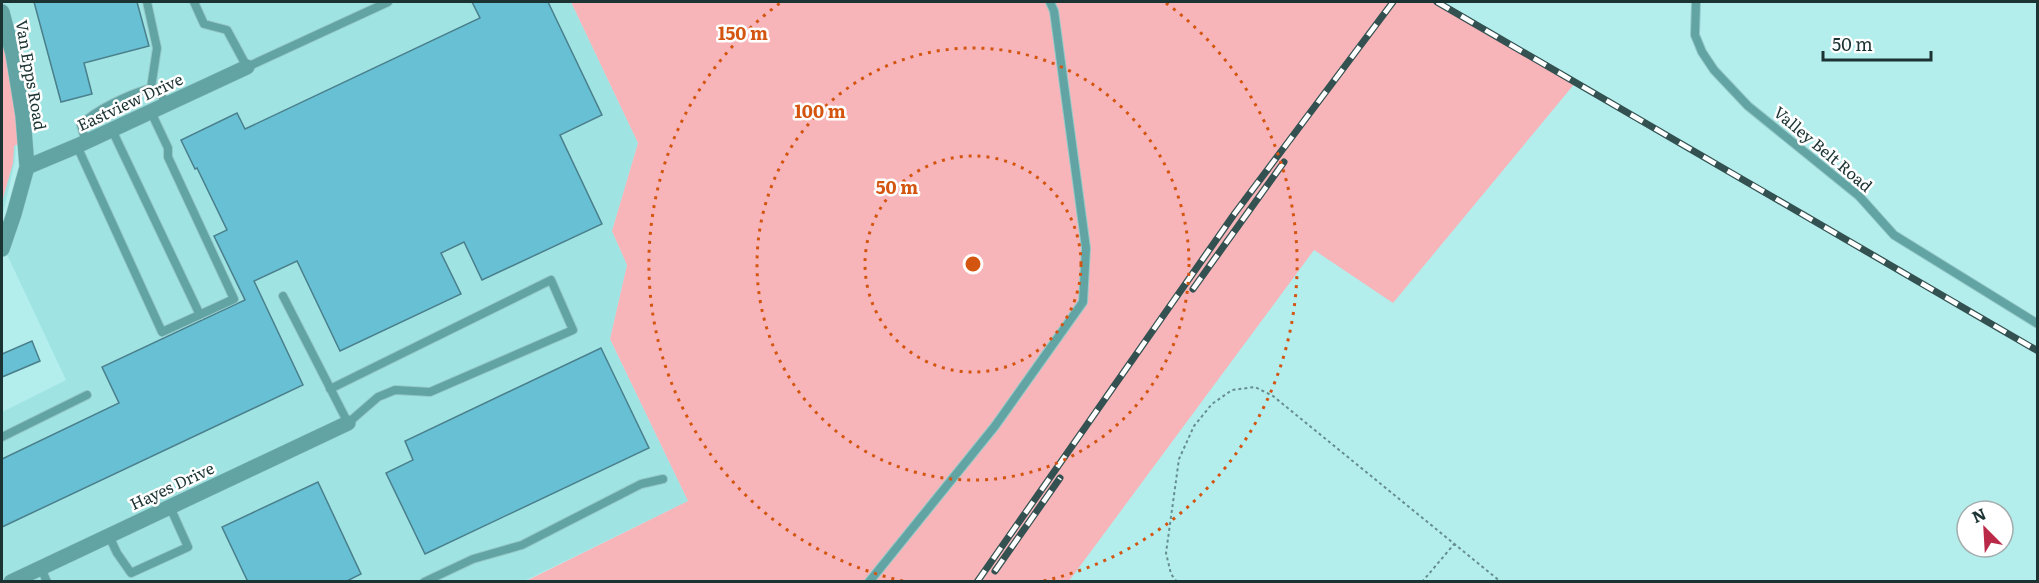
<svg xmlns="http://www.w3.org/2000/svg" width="2039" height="583" viewBox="0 0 2039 583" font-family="Literata,serif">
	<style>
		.built { fill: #9fe4e3 }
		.green { fill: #f8b5b9 }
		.building { fill: #68c0d5; stroke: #4a7f8b; stroke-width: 1.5 }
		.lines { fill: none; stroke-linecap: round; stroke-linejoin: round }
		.service-casing { stroke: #95c9c8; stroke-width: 10 }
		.minor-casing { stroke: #95c9c8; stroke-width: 16 }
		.path { stroke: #668e8e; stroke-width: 2; stroke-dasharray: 3 3; stroke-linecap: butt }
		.service { stroke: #62a3a3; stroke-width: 8 }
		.minor { stroke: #62a3a3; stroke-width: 15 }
		.rail-casing { stroke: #345151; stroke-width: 7 }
		.rail { stroke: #fff; stroke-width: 4.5; stroke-dasharray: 14; stroke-linecap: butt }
		.ring { fill: none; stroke: #d45510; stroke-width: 3; stroke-dasharray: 3 6 }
		.labels { text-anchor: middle; stroke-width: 5; stroke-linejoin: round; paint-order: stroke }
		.street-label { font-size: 16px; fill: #1c3333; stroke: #fff }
		.centre { fill: #d45510; stroke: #fff; stroke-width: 3 }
		.ring-label { font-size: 18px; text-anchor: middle; font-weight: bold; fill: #d45510; stroke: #fff; stroke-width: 5; stroke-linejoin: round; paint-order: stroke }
	</style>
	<rect width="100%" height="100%" fill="#b3eeed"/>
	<path class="built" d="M2,2H571L638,143L612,231L627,265L610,339L688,501L524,581H2V412L66,380L3,246L27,167L2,12Z
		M16,142L15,161L2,218V149Z"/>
	<path class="green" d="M571,2H1437L1576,82L1393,303L1314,250L1069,581L524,582L688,501L610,339L627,265L612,231L638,143Z
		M2,12L25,141L14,146L13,163L2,202Z"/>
	<path class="building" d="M34,2H137L149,46L84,63L92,94L61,102Z
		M472,2H548L602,115L560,135L602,224L482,280L464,242L441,253L461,294L340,351L297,261L254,281L303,385L2,527V459L119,403L102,367L245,300L214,236L227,230L197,168L195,169L181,140L237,113L245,129L480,18Z
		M32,341L40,361L2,377V354Z
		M601,348L649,448L425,554L386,473L413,460L405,441Z
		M318,482L361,574L345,582H248L222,527Z"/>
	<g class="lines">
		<defs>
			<path id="service" d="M147,2L157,48L151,88
				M194,2L204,24L227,30L247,67L388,2
				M1696,2L1695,35L1702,52L1714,70L1748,106L1859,196L1894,235L2038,324
				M112,130L200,315
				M86,142L81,125C96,109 130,94 151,88L157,89L167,104
				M77,146L162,332L234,299L168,157V148L151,112
				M283,296L348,423L378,397L395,390L430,392L573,330L551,280L330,389
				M2,437L87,395
				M109,536L117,553L131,573L188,547L170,507
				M41,568L47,582
				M424,582L473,559L522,545L641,484L663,479
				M869,582L995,426L1083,302L1086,248L1054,11L1050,2"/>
			<path id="minor" d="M2,12L13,54L23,116L27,167L14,214L2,249
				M27,167L77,146L247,67
				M11,582L348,423"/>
		</defs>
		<use href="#service" class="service-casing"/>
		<use href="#minor" class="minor-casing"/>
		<path class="path" d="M1177,582L1171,574L1166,553L1179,459L1194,426L1212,404L1232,390L1255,387L1273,396L1501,582
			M1422,582L1455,543
			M1612,582H1616"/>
		<use href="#service" class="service"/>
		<use href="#minor" class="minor"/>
		<defs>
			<path id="rail" d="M1437,2L2038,351
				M1193,289L1284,162
				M995,571L1060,478
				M977,582L1235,213L1393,2"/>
		</defs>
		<use href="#rail" class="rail-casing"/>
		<use href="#rail" class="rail"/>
	</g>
	<g class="ring">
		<circle cx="973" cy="264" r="108"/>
		<circle cx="973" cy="264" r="216"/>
		<path d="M903 581A325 325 0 0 1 780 3M1166 3A325 325 0 0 1 1043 581"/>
	</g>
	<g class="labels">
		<g class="street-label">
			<text transform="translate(31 75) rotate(80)" y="6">Van Epps Road</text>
			<text transform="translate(130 102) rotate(-25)" y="6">Eastview Drive</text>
			<text transform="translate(1823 149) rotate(40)" y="6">Valley Belt Road</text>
			<text transform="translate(172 486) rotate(-25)" y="6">Hayes Drive</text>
		</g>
	</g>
	<circle cx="973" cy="264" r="9" class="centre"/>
	<g class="ring-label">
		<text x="743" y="40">150 m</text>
		<text x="820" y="118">100 m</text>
		<text x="897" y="194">50 m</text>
	</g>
	<rect width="2039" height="583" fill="none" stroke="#1c3333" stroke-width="6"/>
	<g transform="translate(1985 529) rotate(336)"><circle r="28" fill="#ffffff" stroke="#a4adad" stroke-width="1.5"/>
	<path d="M0-4.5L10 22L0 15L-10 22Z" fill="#ba2948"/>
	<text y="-9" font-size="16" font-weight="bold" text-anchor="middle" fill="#1c3333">N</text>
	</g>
	<path d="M1823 51v9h108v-9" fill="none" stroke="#1c3333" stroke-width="3"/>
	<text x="1832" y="51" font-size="18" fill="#1c3333" stroke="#ffffff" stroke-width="4.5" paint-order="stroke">50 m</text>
</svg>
